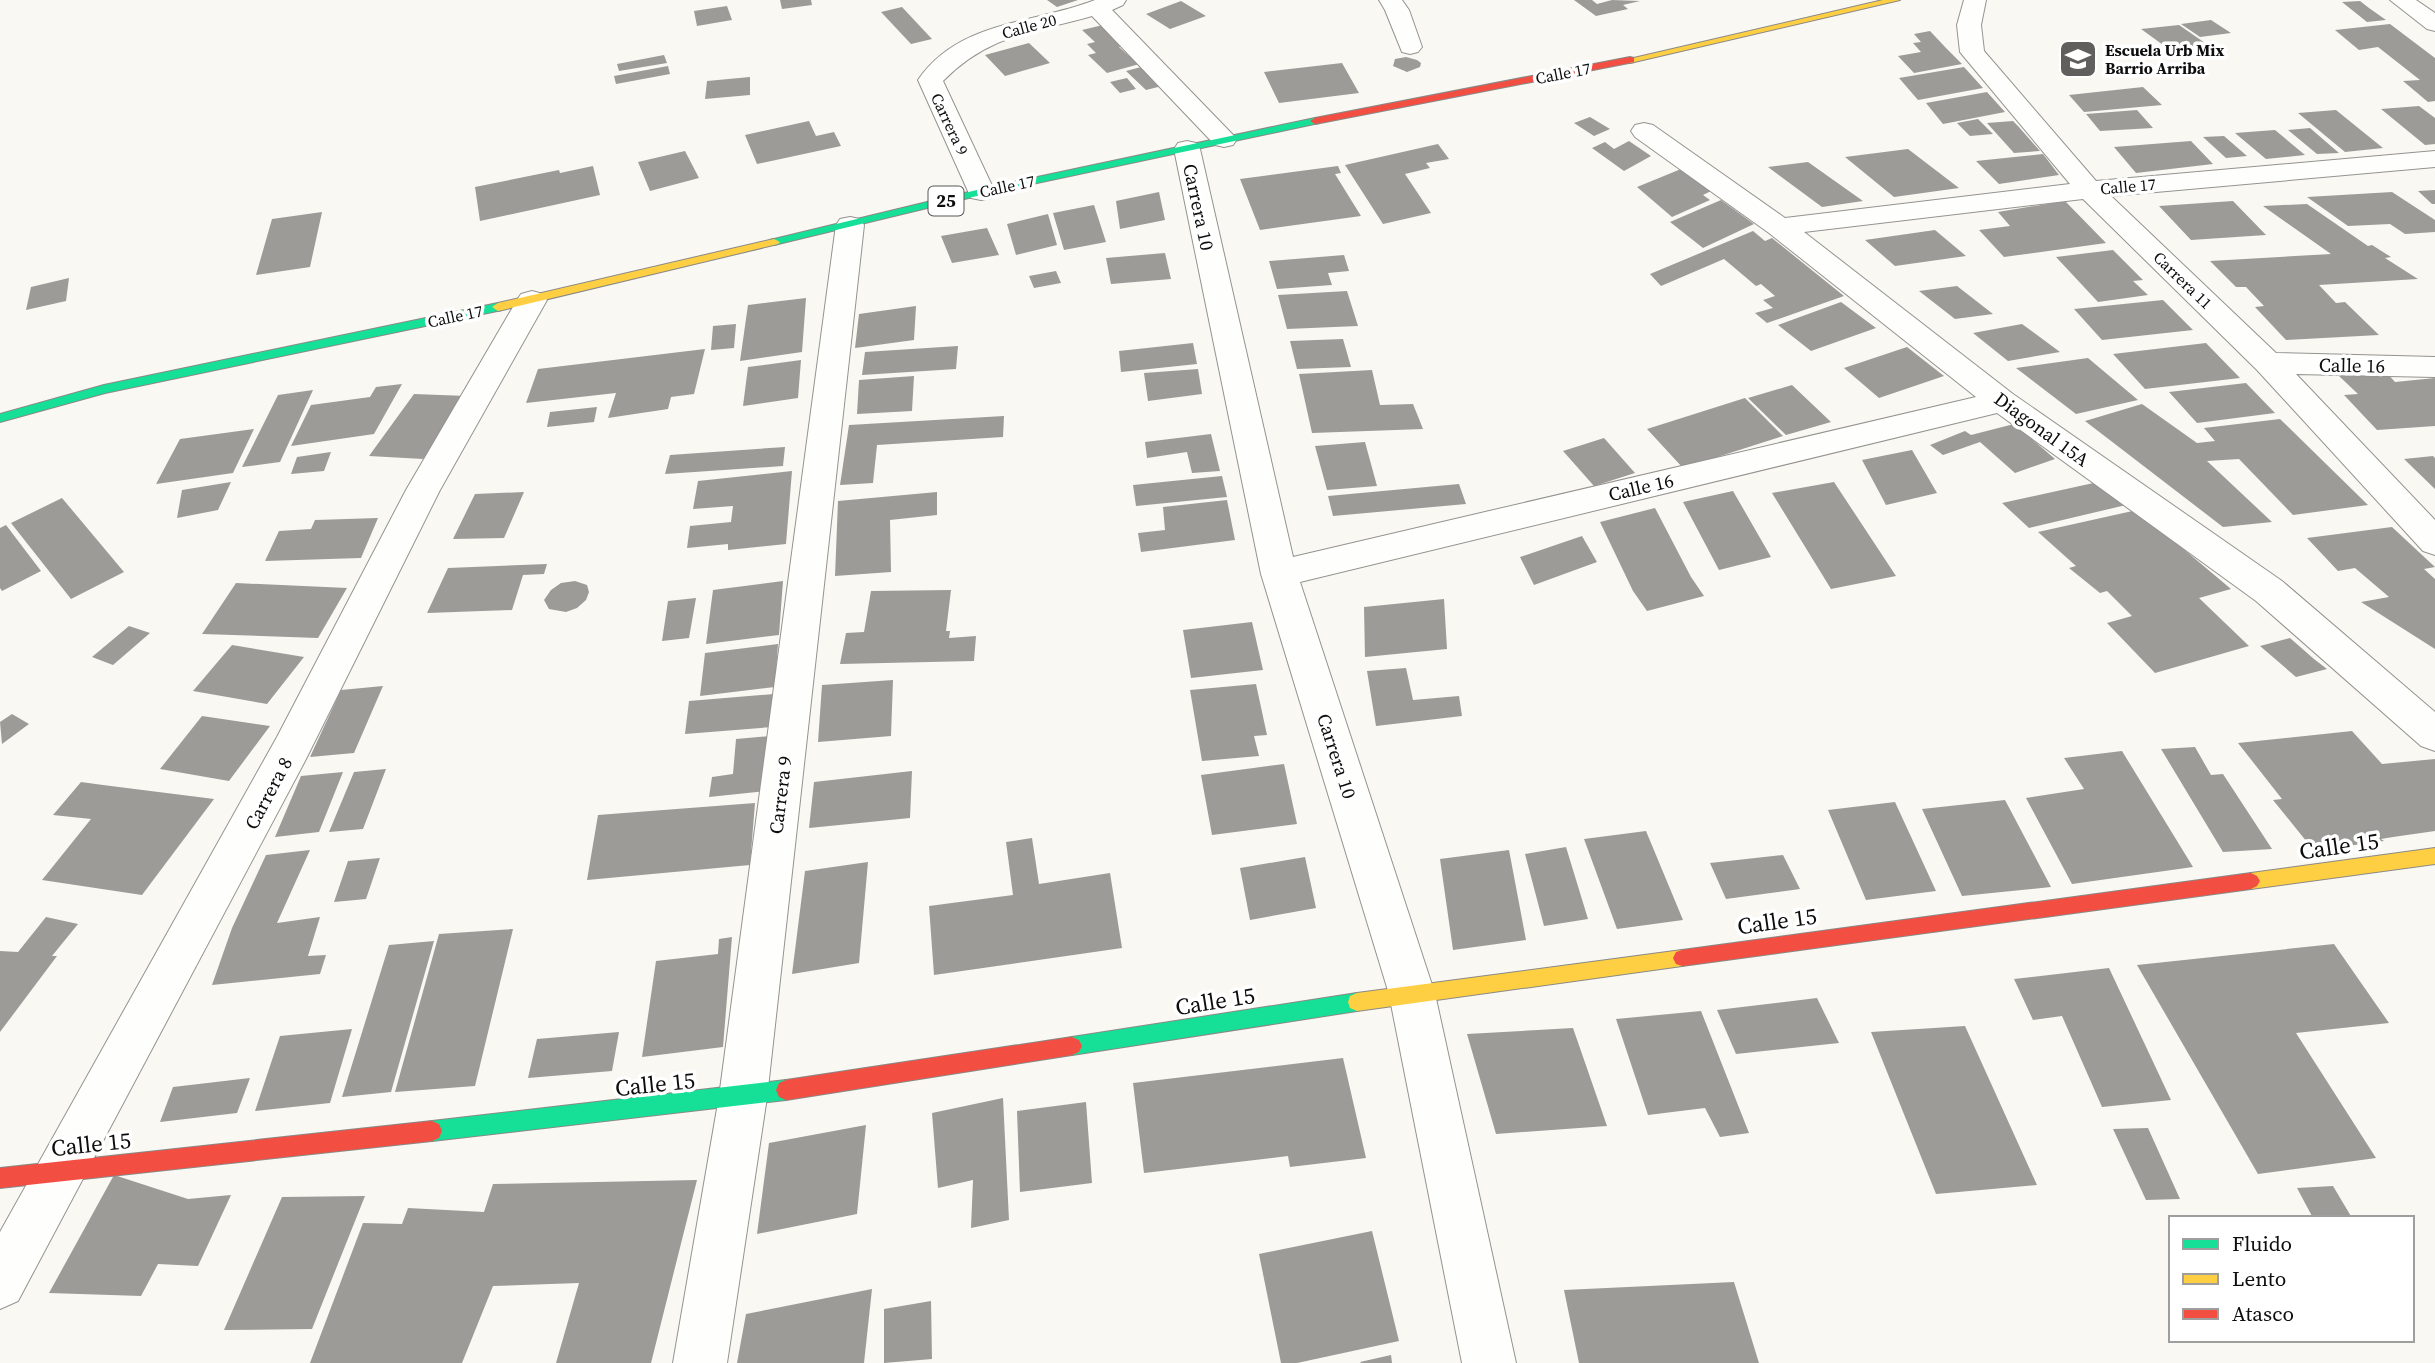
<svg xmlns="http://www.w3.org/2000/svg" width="2435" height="1363" viewBox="0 0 2435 1363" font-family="'Source Serif 4',serif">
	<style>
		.building { fill: #9d9b98 }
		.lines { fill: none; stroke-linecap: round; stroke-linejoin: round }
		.street-casing { stroke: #949390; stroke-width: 2 }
		.fast-casing { stroke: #8a8987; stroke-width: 2 }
		.slow-casing { stroke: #8a8987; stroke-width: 2 }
		.jam-casing { stroke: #8a8987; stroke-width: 2 }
		.street { fill: #fefefd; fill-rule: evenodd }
		.fast { fill: #16e098; fill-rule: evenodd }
		.slow { fill: #ffcf43; fill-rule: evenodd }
		.jam { fill: #f24e42; fill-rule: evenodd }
		.labels { text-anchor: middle; stroke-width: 7; stroke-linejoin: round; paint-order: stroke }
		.far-street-label { font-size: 16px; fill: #0d0d0d; stroke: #fff }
		.far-poi-label { font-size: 16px; font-weight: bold; fill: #0d0d0d; stroke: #fff; text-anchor: start }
		.shield { fill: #fff; stroke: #565656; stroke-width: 2 }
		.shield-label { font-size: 18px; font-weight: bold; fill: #0d0d0d }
		.street-label { font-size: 19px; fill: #0d0d0d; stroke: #fff }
		.near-street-label { font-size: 23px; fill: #0d0d0d; stroke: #fff }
	</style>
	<rect width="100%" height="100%" fill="#faf8f2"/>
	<path class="building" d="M780,0H811L812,5L782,9Z
		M1047,0H1078L1057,7Z
		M1574,0H1592L1597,4L1612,0L1640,1L1623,5L1628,9L1596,16Z
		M1181,1L1206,16L1170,29L1146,14Z
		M2360,1L2369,8L2386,20L2367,22L2342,2Z
		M727,6L732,20L697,26L694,11Z
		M902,7L932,39L911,44L881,12Z
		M2211,20L2231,33L2200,37L2181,24Z
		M2390,24L2435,58V101L2428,102L2403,81L2420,80L2378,47L2359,50L2335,30Z
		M1103,25L1124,45L1119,47L1129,56L1134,55L1143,63L1107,73L1088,55L1096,53L1087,44L1095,42L1082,30Z
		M2179,25L2208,45L2170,50L2141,29Z
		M1930,31L1946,48L1962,64L1914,73L1898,56L1921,52L1913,43L1921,42L1914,34Z
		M1029,43L1050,63L1005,76L985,55Z
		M664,55L667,63L619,71L617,64Z
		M1406,57L1417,60L1421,63L1420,67L1407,72L1393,66L1395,59Z
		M1342,63L1359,93L1279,103L1264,72Z
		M668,66L670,74L616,84L614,76Z
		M1145,66L1166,85L1146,90L1126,71Z
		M1964,67L1983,88L1918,100L1899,78Z
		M750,77V95L705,99L707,81Z
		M1127,78L1136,89L1120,93L1110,82Z
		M2143,87L2162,105L2084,112L2069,95Z
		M1987,92L2005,112L1943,124L1926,103Z
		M2419,106L2435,118V144L2425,145L2381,109Z
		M2137,110L2153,128L2100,131L2086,114Z
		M2336,110L2352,123L2383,148L2345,152L2298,113Z
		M1590,117L1610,129L1594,136L1574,123Z
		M1978,119L1993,134L1970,136L1957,123Z
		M809,121L816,136L834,132L841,146L757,164L745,135Z
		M2013,121L2018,126L2040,151L2014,153L1987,123Z
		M2310,128L2339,153L2317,154L2288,130Z
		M2275,130L2305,155L2266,159L2235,133Z
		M2224,136L2247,156L2226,158L2203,137Z
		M1629,141L1651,156L1624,171L1592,148L1605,142L1614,149Z
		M2191,141L2213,164L2136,173L2114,147Z
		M1438,144L1449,159L1426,163L1430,168L1405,174L1431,213L1383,224L1345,165Z
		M1908,149L1959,188L1894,197L1845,157Z
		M685,151L699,178L650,191L638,162Z
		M2043,154L2059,175L1999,184L1976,161Z
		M1808,162L1863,201L1822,207L1768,167Z
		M593,166L600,195L480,221L475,187L559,170L560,173Z
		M1338,166L1341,173L1335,174L1361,216L1260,230L1240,179Z
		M1681,169L1711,191L1703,195L1710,200L1672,217L1637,187Z
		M2435,190V204H2432L2418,191Z
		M1159,192L1165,220L1120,229L1116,201Z
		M2392,192L2435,220V232L2405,234L2390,224L2348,226L2307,197Z
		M1721,200L1754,224L1703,248L1670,222Z
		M2065,201L2106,243L2004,257L1979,230L2010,226L1998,212Z
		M2233,201L2266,235L2191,240L2159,206Z
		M2307,204L2368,246L2372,245L2391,257L2385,258L2418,279L2319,285L2336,303L2345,302L2379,335L2286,340L2255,307L2264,306L2246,287H2236L2210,261L2331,254L2263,206Z
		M1094,205L1106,242L1064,250L1053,213Z
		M322,212L310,267L256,275L272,219Z
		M1048,214L1057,245L1016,255L1007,224Z
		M987,228L999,255L952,263L941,236Z
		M1935,230L1966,256L1895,266L1865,240Z
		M1753,231L1765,241L1772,238L1844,296L1767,323L1755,313L1773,308L1763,300L1775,296L1761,284L1756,286L1724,259L1661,286L1650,274Z
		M2113,250L2143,280L2133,281L2148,295L2098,302L2056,257Z
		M1165,253L1171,279L1111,284L1106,258Z
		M1344,255L1349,271L1328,273L1332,285L1277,289L1269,261Z
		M1056,271L1061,283L1034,288L1029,276Z
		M69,278L66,301L26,310L31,287Z
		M1957,286L1993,314L1955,319L1919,291Z
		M1347,291L1358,326L1287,329L1278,295Z
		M806,298L802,352L740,361L748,305Z
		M2163,300L2193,330L2102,340L2074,309Z
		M1841,302L1876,328L1811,351L1778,325Z
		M916,306L914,340L855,348L859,314Z
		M736,324L734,348L711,350L713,326Z
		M2022,324L2060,352L2008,361L1973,333Z
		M1343,339L1351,367L1297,369L1290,341Z
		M1193,343L1197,364L1121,372L1119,351Z
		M2206,343L2240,378L2145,389L2113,354Z
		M958,346L956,369L862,375L865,352Z
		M1907,347L1944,376L1879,398L1844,368Z
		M705,349L694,394L671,397L668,409L608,418L616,393L526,403L538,369Z
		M2088,358L2138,400L2076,414L2016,368Z
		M801,360L798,398L743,406L748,367Z
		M1198,369L1202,394L1148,401L1144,373Z
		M1372,370L1380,405L1413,404L1423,429L1312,433L1299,374Z
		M2386,372L2395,382L2435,378V426L2377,430L2344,395L2358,394L2339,376Z
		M914,376L912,411L857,414L859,380Z
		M2246,383L2275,413L2197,423L2169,392Z
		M402,384L374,434L291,446L311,405L370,397L376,387Z
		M1792,385L1831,422L1786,435L1748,398Z
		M313,390L280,462L242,467L278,395Z
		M414,394L467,396L423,459L369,456Z
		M1745,398L1783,436L1683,468L1647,429Z
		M2142,404L2197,443L2215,441L2204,428L2280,419L2368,505L2293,515L2239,459L2207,461L2272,522L2223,527L2085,421Z
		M597,407L594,422L547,427L550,412Z
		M1004,416L1003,437L877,445L873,483L840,485L849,425Z
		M2014,424L2055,459L2015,473L1980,442L1943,455L1930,445L1965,431L1971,435Z
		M254,429L233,473L156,484L180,439Z
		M1211,434L1220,471L1192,473L1187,452L1147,458L1145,442Z
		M1604,438L1635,473L1594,486L1563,451Z
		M1365,442L1377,486L1327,490L1315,446Z
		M785,447L783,466L665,474L670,455Z
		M1912,450L1937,493L1886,505L1862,460Z
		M331,452L324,471L291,474L297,457Z
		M2433,456L2435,458V489L2404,459Z
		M792,471L786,544L728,550V544L687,548L690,526L731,522L733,506L693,509L698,481Z
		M1222,476L1227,497L1136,506L1133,485Z
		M231,482L218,510L177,518L182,490Z
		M1834,482L1896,576L1831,589L1772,493Z
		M2098,482L2126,505L2029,528L2002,503Z
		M1459,484L1466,504L1333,516L1328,496Z
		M1733,491L1771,557L1719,570L1683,502Z
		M524,492L504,538L453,539L475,494Z
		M937,492V515L890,520L891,572L835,576L838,501Z
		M62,498L124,572L71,599L11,523Z
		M1227,500L1235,540L1141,552L1138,533L1165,530L1163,507Z
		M1655,508L1691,577L1704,596L1647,611L1633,591L1600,522Z
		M2137,510L2231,589L2199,598L2249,646L2155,673L2107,623L2132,616L2107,591L2100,593L2069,568L2076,566L2038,532Z
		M378,518L361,558L265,561L279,531L311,529L315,520Z
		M6,525L41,571L2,591L0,588V528Z
		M2392,527L2435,567L2424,569L2435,579V649L2361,602L2389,597L2355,568L2338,571L2307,538Z
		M1582,536L1597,562L1534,585L1520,557Z
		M547,564L544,574L523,575L512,610L427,613L448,568Z
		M575,581L587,585L589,592L586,600L577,608L566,612L549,609L544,600L551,590L561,583Z
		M783,581L779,635L706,644L713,590Z
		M236,583L347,588L318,638L202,634Z
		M951,590L946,631H950L949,638L976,636L974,661L840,664L846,633L864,632L871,591Z
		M696,598L689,638L662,641L668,601Z
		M1444,599L1447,649L1365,657L1364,607Z
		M1252,622L1263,670L1191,678L1183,630Z
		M129,626L150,633L113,665L92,657Z
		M2290,638L2314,659L2327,669L2296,677L2260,646Z
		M778,644L775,687L700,696L705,653Z
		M232,645L304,657L267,704L193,691Z
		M1406,668L1413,700L1459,696L1462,716L1376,726L1367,671Z
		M893,680L891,736L818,742L822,685Z
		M1256,684L1267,735L1254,736L1259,756L1202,761L1190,690Z
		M383,686L354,753L310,757L341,690Z
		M774,694L772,727L685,734L689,701Z
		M12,714L29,724L2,744L0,722Z
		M202,716L270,726L229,781L160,769Z
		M2352,731L2382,764L2435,759V831L2393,837L2381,839L2384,841L2347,846L2348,848L2315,852L2273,800L2282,799L2238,743Z
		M771,736L767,791L709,797L712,777L733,774L736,739Z
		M2195,747L2211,775L2223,774L2272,849L2223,852L2161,749Z
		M2122,751L2193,867L2072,884L2026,798L2084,789L2064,758Z
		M1284,764L1297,824L1212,835L1201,775Z
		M386,769L363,829L329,832L354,772Z
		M912,771L910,818L809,828L814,782Z
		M343,772L319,832L275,837L301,776Z
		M81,782L103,785L214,799L142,895L42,880L91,819L53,815Z
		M2005,800L2051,887L1962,896L1922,809Z
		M1895,802L1936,891L1866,900L1828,810Z
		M755,803L750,865L587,880L598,815Z
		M1646,831L1683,920L1617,929L1584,839Z
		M1032,838L1039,884L1110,873L1122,948L934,975L929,906L1013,895L1006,842Z
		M1566,847L1588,919L1544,926L1525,854Z
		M310,850L277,923L320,917L308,956L326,955L320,974L212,985L232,928L266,855Z
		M1509,850L1526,940L1453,950L1440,859Z
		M1783,855L1800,889L1726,899L1710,863Z
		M1305,857L1316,908L1250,920L1240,868Z
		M380,858L366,899L334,902L348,861Z
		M868,862L859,963L792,974L805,871Z
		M46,917L78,924L52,956H57L0,1032V951L18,952Z
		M513,929L475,1086L395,1092L439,934Z
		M732,937L723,1047L642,1057L656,961L718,954L719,939Z
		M434,941L391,1092L342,1097L389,945Z
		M2334,944L2389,1023L2296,1033L2376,1158L2258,1174L2137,965Z
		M2109,968L2171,1100L2102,1107L2062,1016L2033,1020L2014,979Z
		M1817,998L1839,1043L1736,1054L1717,1010Z
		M1701,1011L1749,1133L1720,1137L1705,1108L1648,1115L1616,1019Z
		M1965,1026L2037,1185L1936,1194L1871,1032Z
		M1573,1028L1607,1126L1496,1134L1467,1034Z
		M352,1029L330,1103L255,1111L280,1036Z
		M619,1032L612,1071L528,1078L537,1039Z
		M1343,1058L1366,1158L1290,1167L1288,1156L1144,1173L1133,1083Z
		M250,1078L237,1113L160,1122L173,1087Z
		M1003,1098L1009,1220L971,1228L973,1180L938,1188L932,1113Z
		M1086,1102L1092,1183L1020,1192L1017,1111Z
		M866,1125L857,1214L757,1234L769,1143Z
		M2148,1128L2180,1199L2146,1200L2113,1129Z
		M114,1175L188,1199L231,1195L198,1266L158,1264L141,1296L49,1293Z
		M697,1180L651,1363H556L579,1283L493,1286L462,1363H310L363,1223L402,1224L408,1208L484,1212L493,1184Z
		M2333,1186L2352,1218H2313L2297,1188Z
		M365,1196L312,1329L224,1330L282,1197Z
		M1372,1231L1399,1341L1297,1363H1281L1259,1254Z
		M1734,1282L1759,1363H1579L1564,1290Z
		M872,1289L864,1363H737L746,1314Z
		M931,1301L932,1359L884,1363V1309Z
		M1391,1355L1392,1363H1361L1360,1362Z"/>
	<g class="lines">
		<defs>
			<path id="street" d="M1095,0H1126L1123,5L1112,10L1237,139L1233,145L1224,147L1215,145L1092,16C1033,33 989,34 943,81L995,192L991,198L981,200L971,198L918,80C959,20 1034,24 1095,0Z
				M1379,0H1402L1409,10L1422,47L1418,52L1410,54L1402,52L1385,10Z
				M1964,0H1986L1981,25L1984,51L2096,181L2435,151V167L2111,196L2276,353L2435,357V377L2296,374L2435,520V555L2423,551L2257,370L2083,199L1804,232L2013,394L2282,581L2435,712V751L2421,746L2256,601L1997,413L1300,582L1435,994L1516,1363H1462L1389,994L1261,574L1174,149L1178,143L1187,141L1196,143L1200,149L1293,557L1976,397L1769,233L1635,137L1631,131L1635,125L1644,123L1653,125L1785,218L2070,184L1960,52L1957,25Z
				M2390,0H2416L2435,13V31L2427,29Z
				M850,217L860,219L864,225L767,1097L727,1363H673L719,1097L836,225L840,219Z
				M532,291L543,294L547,300L440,490L305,761L18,1301L0,1309V1232L277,737L406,490L517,300L521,294Z"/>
			<path id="fast" d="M1315,118L1320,121L1319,123L981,195L774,245L768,242L770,240L981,189Z
				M498,303L502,304V310L105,393L0,422V414L104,385Z
				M1357,993L1364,996L1366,1002L1364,1008L1357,1011L1072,1055L1065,1052L1062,1046L1065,1040L1072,1037Z
				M786,1080L793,1083L796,1090L793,1097L786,1100L432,1141L425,1138L422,1131L425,1124L432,1121Z"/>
			<path id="slow" d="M1883,0H1900L1630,63L1625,60Z
				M774,239L780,242L778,244L498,311L492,307L498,303Z
				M2435,848V864L2251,889L2245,886L2242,881L2245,876L2251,873Z
				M1682,950L1688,952L1691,958L1688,964L1682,966L1357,1011L1350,1008L1348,1002L1350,996L1357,993Z"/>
			<path id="jam" d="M1630,57L1634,58V62L1315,124L1310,121L1315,118Z
				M2251,873L2257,876L2260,881L2257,886L2251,889L1682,966L1676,964L1673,958L1676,952L1682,950Z
				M1072,1037L1079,1040L1082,1046L1079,1052L1072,1055L786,1100L779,1097L776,1090L779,1083L786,1080Z
				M432,1121L439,1124L442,1131L439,1138L432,1141L0,1188V1168Z"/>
		</defs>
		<use href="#street" class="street-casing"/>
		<use href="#fast" class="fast-casing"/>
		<use href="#slow" class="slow-casing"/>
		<use href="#jam" class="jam-casing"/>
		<use href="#street" class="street"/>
		<use href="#fast" class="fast"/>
		<use href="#slow" class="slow"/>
		<use href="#jam" class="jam"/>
	</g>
	<defs>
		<symbol id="school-square" viewBox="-11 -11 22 22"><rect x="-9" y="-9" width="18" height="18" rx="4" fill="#605f5d" stroke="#fff"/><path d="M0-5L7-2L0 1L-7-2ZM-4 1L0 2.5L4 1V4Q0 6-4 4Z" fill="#fff"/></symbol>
	</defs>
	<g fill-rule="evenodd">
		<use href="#school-square" x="2056" y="37" width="44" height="44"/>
	</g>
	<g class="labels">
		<g class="far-street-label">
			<text transform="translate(1029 26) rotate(-15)" y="6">Calle 20</text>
			<text transform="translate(1563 73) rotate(-11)" y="6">Calle 17</text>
			<text transform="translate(950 124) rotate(65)" y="6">Carrera 9</text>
			<text transform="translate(1007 186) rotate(-12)" y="6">Calle 17</text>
			<text transform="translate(2128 186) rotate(-5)" y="6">Calle 17</text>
			<text transform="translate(2183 280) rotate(44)" y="6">Carrera 11</text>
			<text transform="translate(455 316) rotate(-12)" y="6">Calle 17</text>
		</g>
		<g class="far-poi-label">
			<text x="2105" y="56">Escuela Urb Mix<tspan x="2105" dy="18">Barrio Arriba</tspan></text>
		</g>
		<rect class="shield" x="928.5" y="186.5" width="35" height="29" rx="5"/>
		<g class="shield-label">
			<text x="946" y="207">25</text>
		</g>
		<g class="street-label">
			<text transform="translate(1199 207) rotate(78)" y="7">Carrera 10</text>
			<text transform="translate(2352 365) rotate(1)" y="7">Calle 16</text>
			<text transform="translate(2042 429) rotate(36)" y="7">Diagonal 15A</text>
			<text transform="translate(1641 487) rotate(-13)" y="7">Calle 16</text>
			<text transform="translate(1337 756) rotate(72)" y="7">Carrera 10</text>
			<text transform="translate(268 793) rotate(-62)" y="7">Carrera 8</text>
			<text transform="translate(780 795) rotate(-83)" y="7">Carrera 9</text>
		</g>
		<g class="near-street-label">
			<text transform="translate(2339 846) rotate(-8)" y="8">Calle 15</text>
			<text transform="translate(1777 921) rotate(-8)" y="8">Calle 15</text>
			<text transform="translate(1215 1001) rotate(-9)" y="8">Calle 15</text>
			<text transform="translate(655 1084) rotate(-6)" y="8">Calle 15</text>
			<text transform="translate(91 1144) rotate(-6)" y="8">Calle 15</text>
		</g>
	</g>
	<rect x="2169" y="1216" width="245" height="126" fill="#ffffff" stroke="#9e9e9e" stroke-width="2"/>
	<rect x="2183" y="1239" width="35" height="10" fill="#16e098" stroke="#9e9e9e" stroke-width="2"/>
	<text x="2232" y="1251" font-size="21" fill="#0d0d0d">Fluido</text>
	<rect x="2183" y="1274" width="35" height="10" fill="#ffcf43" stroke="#9e9e9e" stroke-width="2"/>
	<text x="2232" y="1286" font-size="21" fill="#0d0d0d">Lento</text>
	<rect x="2183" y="1309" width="35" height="10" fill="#f24e42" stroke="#9e9e9e" stroke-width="2"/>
	<text x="2232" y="1321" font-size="21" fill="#0d0d0d">Atasco</text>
</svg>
